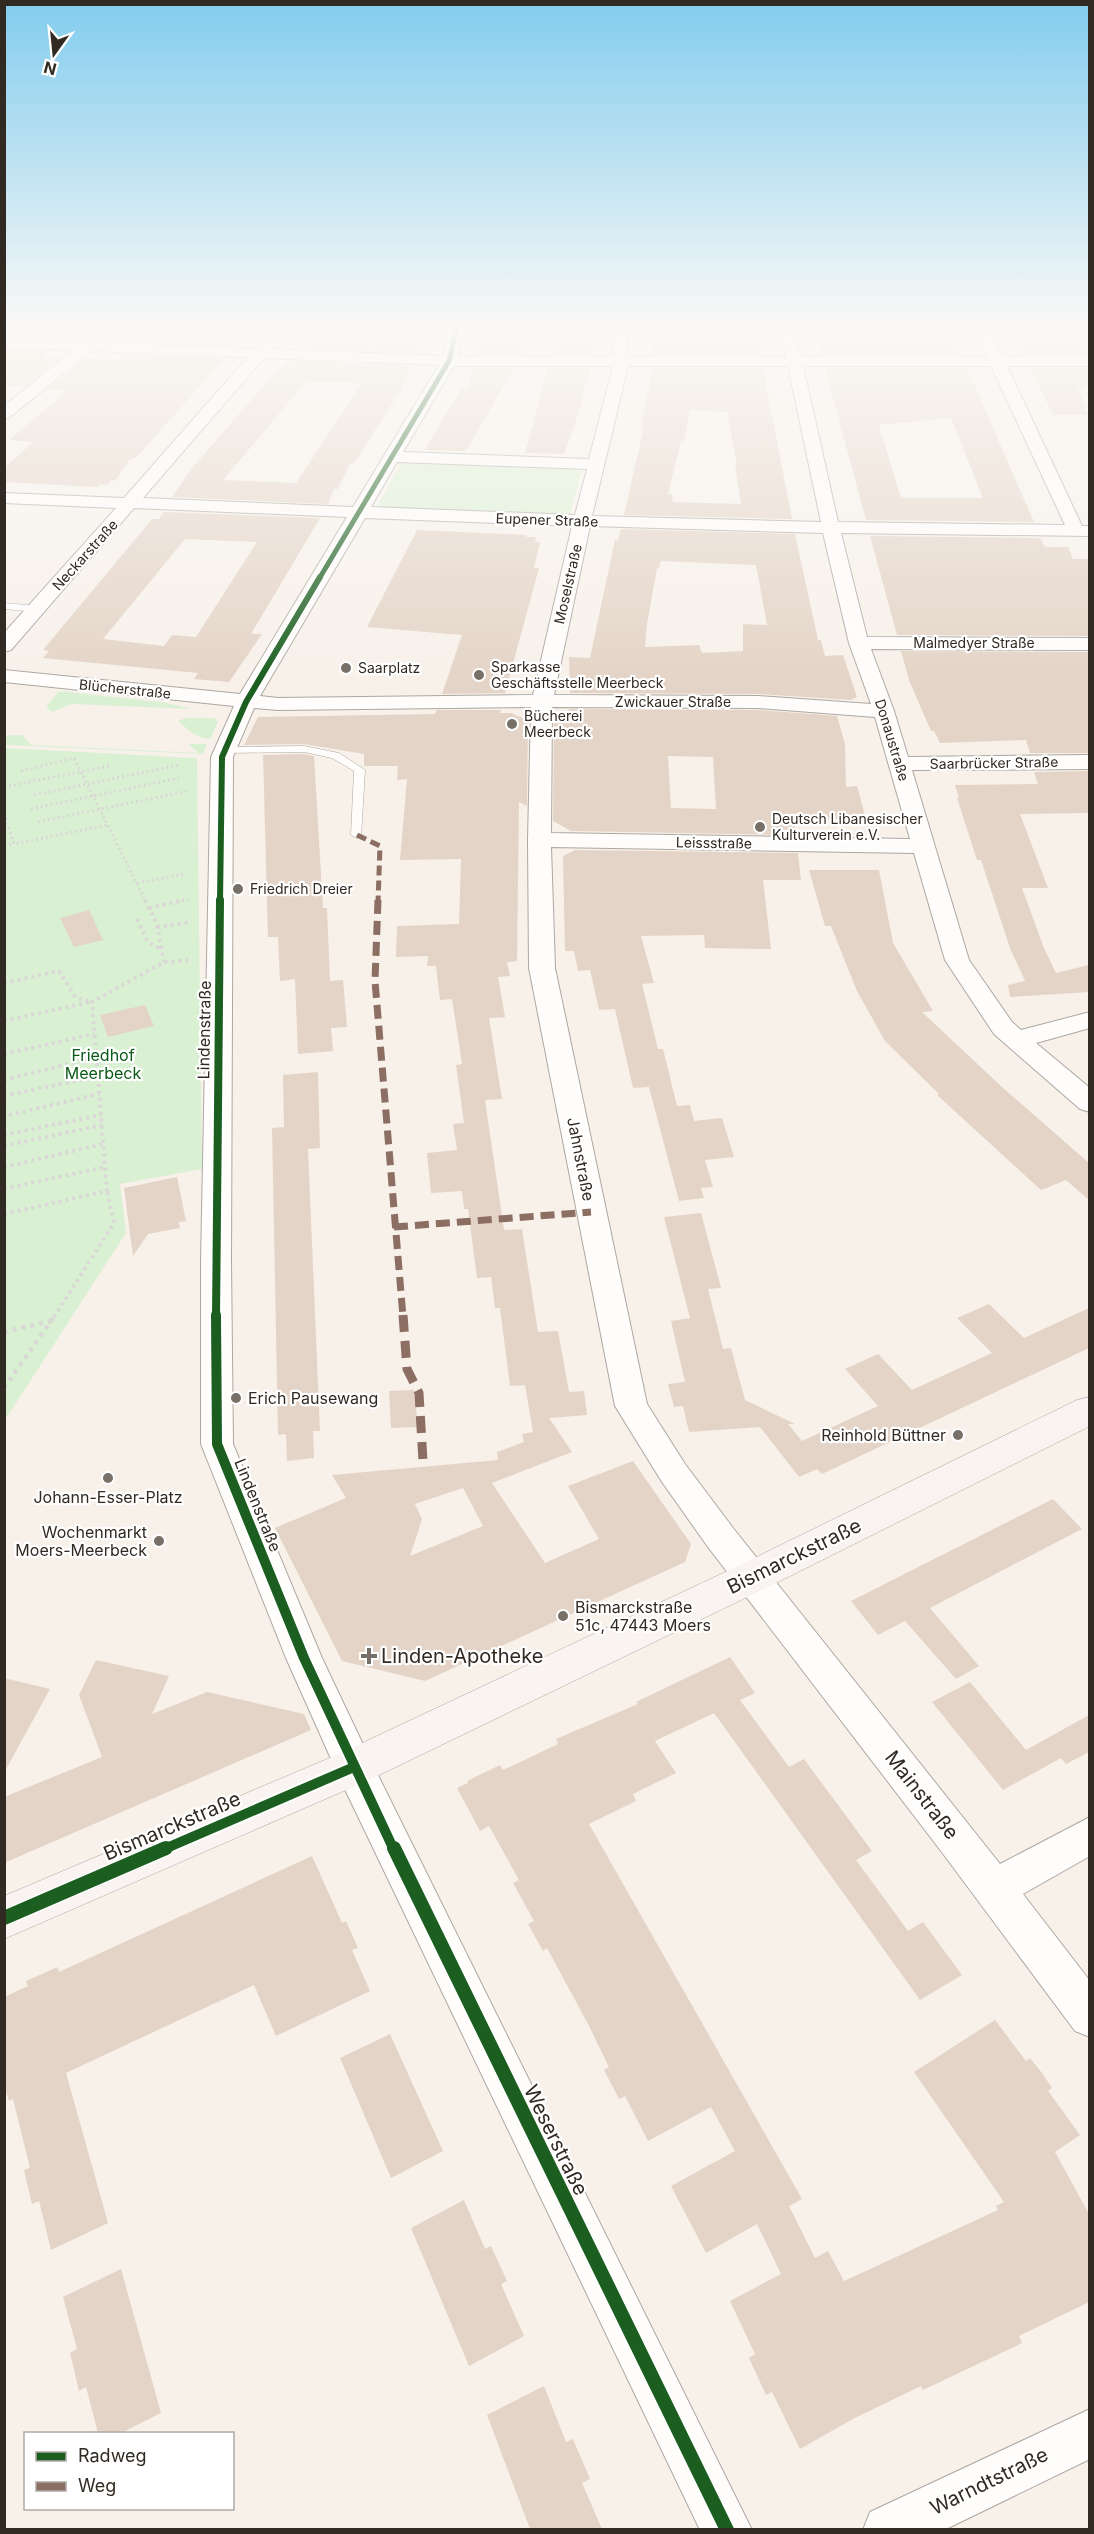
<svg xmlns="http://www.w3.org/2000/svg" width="1094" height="2534" viewBox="0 0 1094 2534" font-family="Inter,sans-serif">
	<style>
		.green { fill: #daf0d3 }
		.building { fill: #e4d4c7; fill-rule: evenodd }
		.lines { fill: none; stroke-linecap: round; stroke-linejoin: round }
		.lane-casing { stroke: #ada7a1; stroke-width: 1 }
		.street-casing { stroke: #ada7a1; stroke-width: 2 }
		.secondary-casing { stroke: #ada7a1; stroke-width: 1 }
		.path-far2 { stroke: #dad8d6; stroke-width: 3; stroke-dasharray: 2 3; stroke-linecap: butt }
		.path-far1 { stroke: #dad8d6; stroke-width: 4; stroke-dasharray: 3 4; stroke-linecap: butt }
		.path { stroke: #dad8d6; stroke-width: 4.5; stroke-dasharray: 4 5; stroke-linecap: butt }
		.lane { fill: #fefdfc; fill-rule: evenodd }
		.street { fill: #fefdfc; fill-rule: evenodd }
		.secondary { fill: #f9f4f2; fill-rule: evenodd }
		.quiet-far2 { stroke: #8d6e63; stroke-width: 5; stroke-dasharray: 10 5; stroke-linecap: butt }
		.quiet-far1 { stroke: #8d6e63; stroke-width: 7; stroke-dasharray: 14 7; stroke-linecap: butt }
		.quiet { stroke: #8d6e63; stroke-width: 9; stroke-dasharray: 17 9; stroke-linecap: butt }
		.cycleway-far4-casing { stroke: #fff; stroke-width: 8 }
		.cycleway-far3-casing { stroke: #fff; stroke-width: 9 }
		.cycleway-far2-casing { stroke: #fff; stroke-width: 12 }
		.cycleway-far1-casing { stroke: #fff; stroke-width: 14 }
		.cycleway-casing { stroke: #fff; stroke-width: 17 }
		.cycleway-far4 { stroke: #1b5e20; stroke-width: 5 }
		.cycleway-far3 { stroke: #1b5e20; stroke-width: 6 }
		.cycleway-far2 { stroke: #1b5e20; stroke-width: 8 }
		.cycleway-far1 { stroke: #1b5e20; stroke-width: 10 }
		.cycleway { stroke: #1b5e20; stroke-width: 14 }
		.poi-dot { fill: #767068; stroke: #fff; stroke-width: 2 }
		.labels { text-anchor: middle; stroke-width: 4.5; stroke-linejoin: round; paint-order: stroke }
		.far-street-label { font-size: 14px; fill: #312a22; stroke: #fff }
		.far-poi-label { font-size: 14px; fill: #312a22; stroke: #fff; text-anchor: start }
		.street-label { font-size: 16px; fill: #312a22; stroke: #fff }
		.park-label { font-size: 16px; fill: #095916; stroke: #fff }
		.poi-label { font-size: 16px; fill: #312a22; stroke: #fff; text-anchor: start }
		.near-street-label { font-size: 20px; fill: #312a22; stroke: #fff }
		.near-poi-label { font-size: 20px; fill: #312a22; stroke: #fff; text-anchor: start }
	</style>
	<rect width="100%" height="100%" fill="#f7f1ea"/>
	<path class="green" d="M442,461L575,465L574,471L582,470L570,514L377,507L402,462L441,464Z
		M59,691L167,703L192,709L72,704L52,712L46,707Z
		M185,718H214L218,722L210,739C195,738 189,730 178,721Z
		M11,735H22L31,745L199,753L188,744H207L203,754L5,745V737Z
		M5,748L197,758L202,1169L120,1184L126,1233L5,1420Z"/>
	<path class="building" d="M143,327H251L236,346L132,341Z
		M317,327H424L417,353L299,348L310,332Z
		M486,327H538L523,354H477Z
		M559,327H592V354H552Z
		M651,327H755L761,354H653Z
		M814,327H849L852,338H922L915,327H950L961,354H821Z
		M1010,327L1043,328L1049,337H1076L1085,354H1023Z
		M30,328L74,330L64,339L4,337V330L26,331Z
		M4,349L49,351L41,357L60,358L24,387L7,385L4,388Z
		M122,354L225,358L137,457L129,460L115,481L111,480L108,485H99L97,487L4,482V468L33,442L9,440L67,391L48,389L85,359L118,360Z
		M288,361L411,366L401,390L354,463H350L338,489H334L328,504L172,497L192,468L279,368H282ZM307,381L362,383L296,483L223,480Z
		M514,368L466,451L425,450L461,389L468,390L473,368Z
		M548,368H591L581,398H584L564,454L525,453Z
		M653,368H763L792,519L624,515L644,426H641ZM690,410L727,412L737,465H735L741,504L672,502L673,495L668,494L681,441H684Z
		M825,368H967L1034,522L866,520ZM951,418L983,498H901L879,425Z
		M1030,368H1089V386L1085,385L1086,389H1077L1087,408H1083L1088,415H1053Z
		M164,512L320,518L251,634H262L229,682L194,679L198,673L43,658L49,651L43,650L152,519H159ZM185,539L257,542L196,637L172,635L164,646L103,639Z
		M621,529L795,534L818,640H821L825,656L843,655L857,697L851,700L758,694L570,693L569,657L590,658L615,540H618ZM661,561L756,565L767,625L743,624V651L702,653L699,645L645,647L647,624L657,568H659Z
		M417,530L527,535L526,537H536L535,542H540L534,568H539L505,693L442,694L462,635L367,627Z
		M870,536L1040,538L1045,547H1068L1073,559H1089V636L897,635Z
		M901,651L1089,652V753H1030L1026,740L940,743L934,731H931L909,680Z
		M570,709L758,710L837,716L845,744L846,787L857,786L866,819L794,820L796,835L571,831L553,821L554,718ZM668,756L713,757L716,809L671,808Z
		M437,710H501L500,713H511L528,720L527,806L519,802L517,961L507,962L510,976L498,977L505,1017L489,1018L502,1099L485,1100L504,1230L522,1229L538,1332L558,1331L569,1392L584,1391L587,1415L549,1418L572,1452L492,1483L545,1563L599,1539L568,1486L633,1461L691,1544L685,1562L425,1681L342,1661L275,1528L346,1498L332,1475L498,1460L497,1452L524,1442L522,1434L533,1432L525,1385L510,1386L500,1308H495L491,1277L477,1278L468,1209H464L462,1191L431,1193L427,1153L457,1150L453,1124L464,1123L456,1065L462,1064L452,999L440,1000L436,966H427L428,956L396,957L397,926L459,924L461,859L400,860L407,779L397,780L398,766H364V754L304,744L244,745L258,717L435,714ZM463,1488L483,1526L410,1556L422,1519L415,1504Z
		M304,754L314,756L323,908H327L330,981L343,980L347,1027L331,1028L333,1051L298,1054L295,979L280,981L278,937H268L263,755Z
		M1089,771V813L1020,814L1048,888H1022L1044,948L1056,973L1089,965V992L1010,997L1008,985L1025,981L1010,948L981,860H977L957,798H959L955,785L1038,784L1034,772Z
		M575,850L798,853L801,880H763L771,949L705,948L704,935L641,936L654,983L642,984L658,1049H663L677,1106L690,1105L694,1121L722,1118L734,1157L705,1160L713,1187L701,1188L704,1198L679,1201L649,1087L633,1088L615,1009L599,1010L590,970L578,971L574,951H565L563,856Z
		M809,870H879L893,943L933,1011L922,1012L1002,1087L1089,1163V1200L1066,1180L1041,1190L937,1095L939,1094L885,1041L857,991L831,926H825Z
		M89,910L103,940L74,947L60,918Z
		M145,1005L154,1026L108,1037L100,1015Z
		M318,1072L320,1148L308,1149L320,1431H313L314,1458L287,1461L286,1434L278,1435L272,1128L284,1127L283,1075Z
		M177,1177L186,1221L179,1222L180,1228L148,1234L133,1256L124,1188Z
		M701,1213L721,1288L708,1289L723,1349L731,1348L745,1400L795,1424H788L802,1441L878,1406L845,1369L878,1354L912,1390L992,1353L957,1318L989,1304L1024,1338L1089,1308V1348L822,1474L817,1469L799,1477L760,1427L689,1432L683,1406L674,1407L668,1384L685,1382L671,1321L690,1318L664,1217Z
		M414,1390L418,1427L391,1428L389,1391Z
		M1053,1499L1082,1529L930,1608L979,1666L956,1679L905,1621L878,1635L851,1601Z
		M730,1657L755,1693L740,1700L789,1767L804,1759L872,1851L856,1860L908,1931L923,1922L962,1975L920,2000L714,1713L655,1741L676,1773L633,1794L636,1801L589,1824L802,2199L789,2206L815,2258L828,2251L844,2281L998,2210L996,2206L1004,2202L914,2072L995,2020L1026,2061L1030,2058L1042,2073L1052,2088L1048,2091L1080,2135L1055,2152L1089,2214V2302L1019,2336L1022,2343L923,2390L921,2386L853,2419L800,2449L772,2392L766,2395L749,2358L755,2354L730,2301L781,2274L757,2224L706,2253L671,2186L735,2151L711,2107L648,2141L625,2096L619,2099L604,2070L609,2067L588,2024L547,1948L543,1951L528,1924L534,1921L513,1883L519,1880L489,1826L480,1831L457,1788L468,1783L467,1781L500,1765L503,1770L558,1744L556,1739L638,1704L636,1702Z
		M96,1660L169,1676L152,1714L207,1692L304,1714L311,1730L4,1863V1797L102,1757L79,1695Z
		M4,1678L50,1689L4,1773Z
		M970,1682L1026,1750L1089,1715V1752L1066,1764L1061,1758L1003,1790L932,1702Z
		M312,1856L342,1923L346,1921L358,1948L352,1950L370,1991L276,2036L254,1985L66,2073L108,2223L51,2250L39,2201L32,2204L24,2170L30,2168L13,2099L9,2101L4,2085V1997L28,1986L26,1981L42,1974L57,1967L59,1972Z
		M390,2034L443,2151L391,2178L340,2058Z
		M464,2200L485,2249L491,2246L507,2281L501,2284L524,2336L469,2366L411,2228Z
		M121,2269L161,2413L121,2433H98L86,2387L79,2391L70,2353L77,2349L63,2297Z
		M544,2386L566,2442L573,2439L590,2479L582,2483L602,2529H530L487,2415Z"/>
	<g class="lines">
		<defs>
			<path id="lane" d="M4,603L38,606L43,609L38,612L4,609Z
				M304,746L339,753L365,770L361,837L357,838L351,835L354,771L332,758L304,752L225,753L220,750L225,747Z"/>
			<path id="street" d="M102,327H118L101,342L256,349L275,327H290L271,349L443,356L450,327H464L458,356H614L612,327H626L629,356H786L780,327H794L801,356H987L974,327H988L1002,356H1090V366H1007L1082,526H1090V536L841,533L867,637L1090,638V650L871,649L894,711L908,757L1090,755V769L912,770L969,960L1012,1022L1021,1030L1090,1012V1028L1036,1043L1090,1088V1112L1080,1109L994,1034L945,960L914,853L551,847L555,968L647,1404L685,1464L733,1528L1000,1864L1090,1817V1856L1023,1894L1090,1981V2037L1075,2031L941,1851L708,1547L662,1482L615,1406L529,968L528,840L531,707L278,710L254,708L233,757L231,1262L233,1444L322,1658L368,1755L752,2530H700L340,1779L286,1658L201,1444V1262L211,757L234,706L4,682V670L240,694L347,517L134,508L11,650L4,652V633L116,508L4,503V493L124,498L248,357L91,351L10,417L4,419V406L73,350L4,347V339L84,342ZM264,358L439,365L353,507L143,498ZM454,366H613L589,459L403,452ZM628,366H788L821,522L592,516ZM803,366H991L1065,525L838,522ZM397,462L587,469L575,515L371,507ZM365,518L572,526L533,695L278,698L260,696ZM590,526L823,533L849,643L871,704L758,696L554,695ZM552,707L758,708L875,717L910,839L551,833Z
				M1090,2409V2459L944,2530H863L870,2512Z"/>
			<path id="secondary" d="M1090,1397V1426L766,1588L369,1780L4,1939V1896L339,1754L738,1566L1077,1400Z"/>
		</defs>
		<use href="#lane" class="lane-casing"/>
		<use href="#street" class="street-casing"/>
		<use href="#secondary" class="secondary-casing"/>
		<path class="path-far2" d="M21,771L74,758L146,902
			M4,787L109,766
			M34,795L179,765
			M31,809L179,778
			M4,813L14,844L107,825
			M38,822L188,791
			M4,845L14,844
			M137,883L185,874
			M177,902L190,899"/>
		<path class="path-far1" d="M145,900L157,924L164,962
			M149,908L184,900
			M137,919L148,942L161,949
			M157,927L192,922
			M4,983L59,971L76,998L92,1002
			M4,1021L91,1002
			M4,1054L94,1034
			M4,1080L96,1057
			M4,1096L98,1076
			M9,1115L99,1094
			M4,1135L101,1115
			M4,1146L102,1125
			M4,1167L103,1144
			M4,1189L105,1167
			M4,1214L107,1191L92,1002L164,962L192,960
			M54,1317L114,1223L107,1191"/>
		<path class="path" d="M51,1321L55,1315
			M4,1332L51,1321L4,1388"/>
		<use href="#lane" class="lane"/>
		<use href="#street" class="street"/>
		<use href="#secondary" class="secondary"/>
		<path class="quiet-far2" d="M357,835L380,846L378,902"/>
		<path class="quiet-far1" d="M378,900L375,981L403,1317
			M394,1227L591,1212"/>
		<path class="quiet" d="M403,1315L407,1369L419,1393L423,1461"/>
		<defs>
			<path id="cycleway-far4" d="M319,579L449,361L457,327"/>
			<path id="cycleway-far3" d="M220,902L222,757L246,702L320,577"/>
			<path id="cycleway-far2" d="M216,1317L220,900"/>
			<path id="cycleway-far1" d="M216,1315L217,1444L304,1658L394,1850
				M162,1850L354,1767"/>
			<path id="cycleway" d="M394,1848L727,2530
				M4,1918L166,1848"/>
		</defs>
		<use href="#cycleway-far4" class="cycleway-far4-casing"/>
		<use href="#cycleway-far3" class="cycleway-far3-casing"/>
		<use href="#cycleway-far2" class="cycleway-far2-casing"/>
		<use href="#cycleway-far1" class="cycleway-far1-casing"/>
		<use href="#cycleway" class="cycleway-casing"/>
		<use href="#cycleway-far4" class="cycleway-far4"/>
		<use href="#cycleway-far3" class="cycleway-far3"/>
		<use href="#cycleway-far2" class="cycleway-far2"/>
		<use href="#cycleway-far1" class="cycleway-far1"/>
		<use href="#cycleway" class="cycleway"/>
	</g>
	<linearGradient id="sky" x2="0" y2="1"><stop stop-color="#82ccee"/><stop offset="0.48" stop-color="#fbf9f6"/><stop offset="1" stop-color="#fbf9f6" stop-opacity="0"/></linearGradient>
	<rect width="1094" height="682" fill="url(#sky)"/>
	<g class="poi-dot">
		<circle cx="346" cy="668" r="6"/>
		<circle cx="479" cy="675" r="6"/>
		<circle cx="512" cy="724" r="6"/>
		<circle cx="760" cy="827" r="6"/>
		<circle cx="238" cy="889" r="6"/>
		<circle cx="236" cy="1398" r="6"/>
		<circle cx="958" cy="1435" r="6"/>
		<circle cx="108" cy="1478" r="6"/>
		<circle cx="159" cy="1541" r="6"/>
		<circle cx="563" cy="1616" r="6"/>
		<path d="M366 1647h6v6h6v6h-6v6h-6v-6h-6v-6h6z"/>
	</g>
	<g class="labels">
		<g class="far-street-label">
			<text transform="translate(547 520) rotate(2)" y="5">Eupener Straße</text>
			<text transform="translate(85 555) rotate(-48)" y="5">Neckarstraße</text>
			<text transform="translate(568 584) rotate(-77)" y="5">Moselstraße</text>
			<text x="974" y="648">Malmedyer Straße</text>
			<text transform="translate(125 689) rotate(6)" y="5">Blücherstraße</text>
			<text x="673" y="707">Zwickauer Straße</text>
			<text transform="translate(892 740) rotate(73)" y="5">Donaustraße</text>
			<text transform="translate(994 763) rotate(-1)" y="5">Saarbrücker Straße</text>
			<text transform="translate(714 843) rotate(1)" y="5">Leissstraße</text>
		</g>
		<g class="far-poi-label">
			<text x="491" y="672">Sparkasse<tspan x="491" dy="16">Geschäftsstelle Meerbeck</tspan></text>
			<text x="358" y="673">Saarplatz</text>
			<text x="524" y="721">Bücherei<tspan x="524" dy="16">Meerbeck</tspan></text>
			<text x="772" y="824">Deutsch Libanesischer<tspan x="772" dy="16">Kulturverein e.V.</tspan></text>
			<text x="250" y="894">Friedrich Dreier</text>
		</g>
		<g class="street-label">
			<text transform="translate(204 1030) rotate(-89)" y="6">Lindenstraße</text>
			<text transform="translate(581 1159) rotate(79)" y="6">Jahnstraße</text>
			<text transform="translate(258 1505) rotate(68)" y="6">Lindenstraße</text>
		</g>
		<g class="park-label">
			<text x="103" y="1061">Friedhof<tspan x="103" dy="18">Meerbeck</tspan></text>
		</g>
		<g class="poi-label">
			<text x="248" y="1404">Erich Pausewang</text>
			<text x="946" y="1441" text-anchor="end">Reinhold Büttner</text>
			<text x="108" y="1503" text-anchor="middle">Johann-Esser-Platz</text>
			<text x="147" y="1538" text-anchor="end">Wochenmarkt<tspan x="147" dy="18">Moers-Meerbeck</tspan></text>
			<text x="575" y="1613">Bismarckstraße<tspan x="575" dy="18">51c, 47443 Moers</tspan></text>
		</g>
		<g class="near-street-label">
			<text transform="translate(794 1556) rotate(-26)" y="7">Bismarckstraße</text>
			<text transform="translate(922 1795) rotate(52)" y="7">Mainstraße</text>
			<text transform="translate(172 1826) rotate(-23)" y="7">Bismarckstraße</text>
			<text transform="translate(556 2140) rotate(64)" y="7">Weserstraße</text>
			<text transform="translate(989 2481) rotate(-26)" y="7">Warndtstraße</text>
		</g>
		<g class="near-poi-label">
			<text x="381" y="1663">Linden-Apotheke</text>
		</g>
	</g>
	<rect width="1094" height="2534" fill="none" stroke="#312a22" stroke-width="12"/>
	<rect x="24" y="2432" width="210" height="78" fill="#ffffff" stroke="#adaaa7" stroke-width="1.5"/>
	<rect x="36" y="2452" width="30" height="9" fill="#1b5e20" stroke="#adaaa7" stroke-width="1.5"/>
	<text x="78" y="2462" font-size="18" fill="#312a22">Radweg</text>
	<rect x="36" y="2482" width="30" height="9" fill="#8d6e63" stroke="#adaaa7" stroke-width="1.5"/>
	<text x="78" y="2492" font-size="18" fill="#312a22">Weg</text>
	<g transform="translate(54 54) rotate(195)" stroke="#ffffff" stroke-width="4.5" paint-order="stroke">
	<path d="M0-4.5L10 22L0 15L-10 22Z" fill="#312a22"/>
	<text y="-9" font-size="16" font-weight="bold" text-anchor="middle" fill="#312a22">N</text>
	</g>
</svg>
